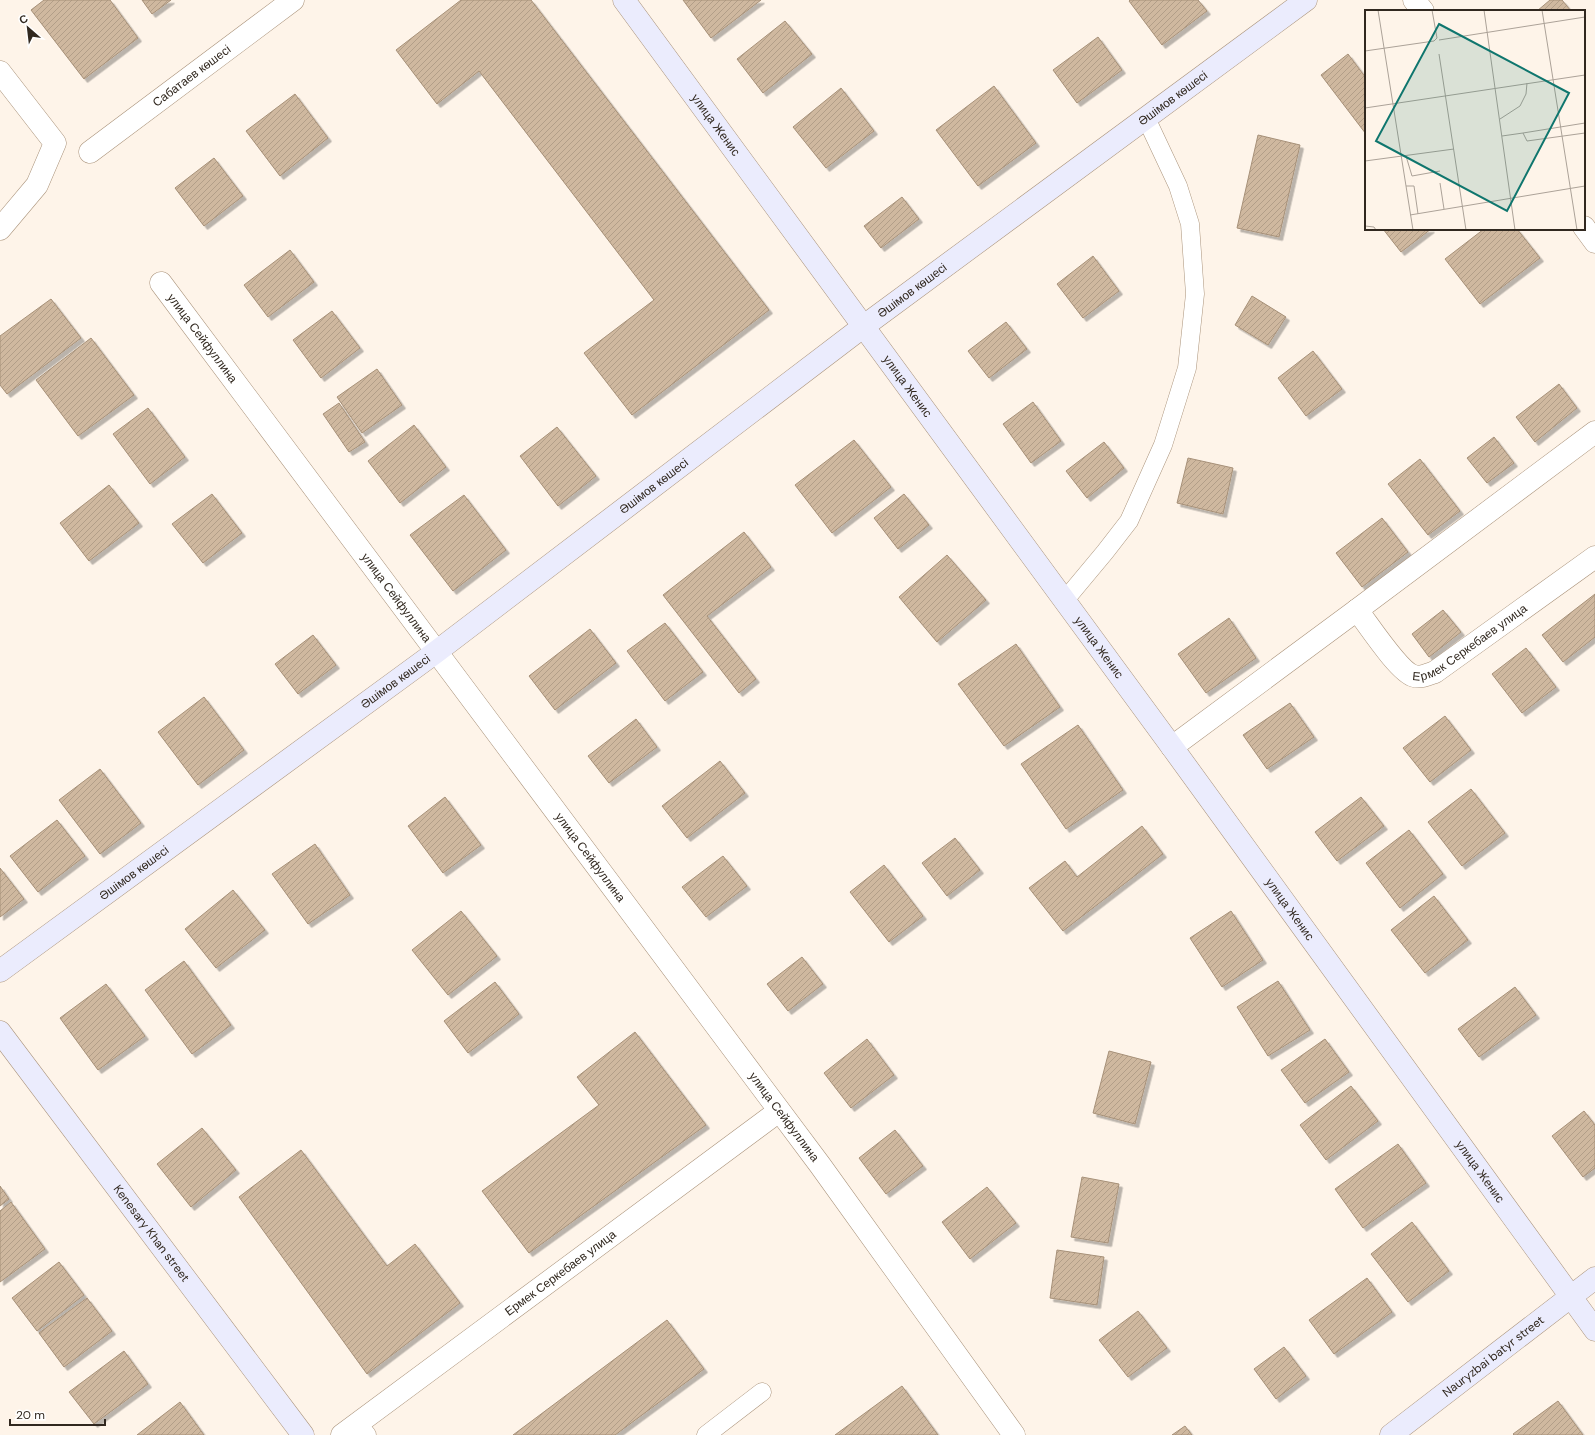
<svg xmlns="http://www.w3.org/2000/svg" width="1595" height="1435" viewBox="0 0 1595 1435" font-family="'DM Sans',sans-serif">
	<style>
		.building { fill: url(#building-hatch); stroke: #a69078; filter: url(#shadow) }
		.lines { fill: none; stroke-linecap: round; stroke-linejoin: round }
		.lane-casing { stroke: #aa937b; stroke-width: 19 }
		.street-casing { stroke: #aa937b; stroke-width: 23 }
		.secondary-casing { stroke: #aa937b; stroke-width: 23 }
		.lane { stroke: #fff; stroke-width: 18 }
		.street { stroke: #fff; stroke-width: 22 }
		.secondary { stroke: #ebecfd; stroke-width: 22 }
		.labels { text-anchor: middle; stroke-width: 3.5; stroke-linejoin: round; paint-order: stroke }
		.street-label { font-size: 12px; fill: #31281f; stroke: #fff }
		.inset-road { fill: none; stroke: #aca298; stroke-width: 1 }
		.view { fill: #0f766e; fill-opacity: 0.15; stroke: #0f766e; stroke-width: 2 }
		.inset-edge { fill: none; stroke: #31281f; stroke-width: 2 }
	</style>
	<defs>
		<pattern id="building-hatch" width="6" height="6" patternUnits="userSpaceOnUse"><rect width="6" height="6" fill="#cfb89f"/><path d="M-1 1l2-2M0 6l6-6M5 7l2-2" fill="none" stroke="#b29e88"/></pattern>
		<filter id="shadow"><feDropShadow dx="3.5" dy="3.5" stdDeviation="0" flood-color="#0004"/></filter>
	</defs>
	<rect width="100%" height="100%" fill="#fef4e9"/>
	<path class="building" d="M44,0H110L138,38L84,79L31,10Z
		M142,0H171L152,14Z
		M461,0H531L769,310L632,415L584,353L654,300L479,71L437,104L396,50Z
		M683,0H761L711,38Z
		M1130,0H1198L1207,11L1162,45L1129,1Z
		M1550,0H1562L1571,11H1537Z
		M785,21L812,54L763,93L737,59Z
		M1098,37L1122,70L1077,103L1053,70Z
		M1348,54L1366,78V134L1321,75Z
		M994,86L1036,143L978,186L936,130Z
		M841,88L874,131L826,168L793,127Z
		M295,94L328,138L280,176L246,131Z
		M1258,135L1300,145L1279,237L1237,228Z
		M214,158L243,196L204,226L175,188Z
		M902,197L919,219L881,248L864,226Z
		M1383,229H1431L1401,252Z
		M1484,229H1517L1540,258L1480,304L1445,259Z
		M290,250L314,282L268,317L244,285Z
		M1093,256L1119,291L1083,318L1057,284Z
		M1252,296L1286,317L1268,345L1235,325Z
		M51,299L81,338L7,394L0,385V336Z
		M332,311L360,348L321,378L293,340Z
		M1006,322L1027,349L989,378L968,351Z
		M91,338L134,395L78,436L36,380Z
		M1313,351L1342,389L1306,416L1278,378Z
		M377,369L402,405L362,433L337,397Z
		M1559,384L1577,408L1535,442L1516,417Z
		M1033,402L1061,441L1031,463L1003,424Z
		M339,403L365,442L349,452L323,414Z
		M148,408L185,457L150,484L113,434Z
		M414,425L446,467L400,503L368,461Z
		M557,427L596,476L558,506L520,456Z
		M1494,437L1514,463L1487,483L1467,458Z
		M854,440L891,487L832,533L795,485Z
		M1104,442L1124,468L1087,498L1066,471Z
		M1188,458L1233,468L1223,514L1177,503Z
		M1420,459L1460,511L1428,535L1388,484Z
		M109,485L139,523L89,561L60,523Z
		M212,494L242,533L203,563L172,524Z
		M904,494L929,525L898,549L874,518Z
		M464,495L506,550L453,591L410,535Z
		M1382,518L1408,552L1362,587L1336,553Z
		M744,532L771,567L707,616L756,679L739,693L663,595Z
		M947,555L986,600L937,642L899,597Z
		M1595,594V637L1563,662L1542,635Z
		M1443,610L1461,632L1429,657L1412,634Z
		M1229,618L1256,658L1206,693L1178,654Z
		M665,623L703,672L665,701L627,651Z
		M590,629L616,663L555,710L529,676Z
		M313,635L336,665L298,694L275,664Z
		M1016,644L1060,707L1004,746L958,684Z
		M1526,648L1556,687L1522,713L1492,674Z
		M204,697L244,750L198,785L158,732Z
		M1290,703L1314,737L1267,769L1243,735Z
		M1445,716L1471,750L1430,782L1403,748Z
		M636,719L657,747L609,783L588,756Z
		M1078,725L1123,790L1066,829L1021,764Z
		M720,761L745,793L687,838L662,806Z
		M100,769L141,823L100,854L59,800Z
		M1471,789L1505,833L1462,866L1428,822Z
		M445,797L481,845L443,873L408,826Z
		M1361,797L1384,826L1337,861L1315,832Z
		M57,820L85,856L38,892L10,856Z
		M1142,826L1163,854L1063,931L1029,888L1065,861L1077,877Z
		M1409,830L1443,874L1400,908L1366,863Z
		M955,838L980,870L947,896L922,863Z
		M315,844L350,895L308,924L272,874Z
		M723,856L747,886L706,917L682,887Z
		M884,865L923,916L889,942L850,892Z
		M0,868L24,899L0,917Z
		M233,890L265,930L216,968L185,929Z
		M1434,896L1468,940L1425,973L1391,930Z
		M461,911L497,956L448,995L412,950Z
		M1231,911L1263,960L1222,987L1190,938Z
		M802,957L823,984L788,1011L767,984Z
		M184,961L231,1025L192,1054L145,990Z
		M1278,981L1310,1030L1268,1056L1237,1007Z
		M495,982L519,1014L468,1053L444,1021Z
		M106,984L145,1036L98,1070L60,1018Z
		M1515,987L1536,1015L1479,1057L1458,1029Z
		M635,1032L706,1125L529,1253L482,1191L599,1105L577,1077Z
		M867,1039L894,1075L851,1108L824,1073Z
		M1325,1039L1349,1072L1305,1103L1281,1070Z
		M1109,1051L1151,1062L1135,1124L1093,1113Z
		M1351,1086L1378,1121L1326,1160L1300,1125Z
		M1584,1111L1595,1125V1168L1583,1177L1552,1136Z
		M202,1128L236,1170L191,1207L157,1164Z
		M895,1130L923,1166L886,1194L859,1158Z
		M1398,1144L1426,1183L1363,1228L1335,1189Z
		M301,1150L387,1266L415,1244L460,1303L367,1374L239,1197Z
		M1082,1177L1119,1184L1108,1243L1071,1237Z
		M0,1186L9,1199L0,1206Z
		M987,1187L1016,1223L970,1259L942,1222Z
		M11,1202L45,1249L0,1282V1211Z
		M1412,1222L1449,1271L1408,1302L1371,1254Z
		M1057,1250L1104,1257L1097,1305L1050,1298Z
		M59,1262L84,1295L37,1331L12,1298Z
		M1367,1278L1392,1312L1334,1354L1309,1320Z
		M87,1298L112,1331L64,1367L39,1333Z
		M1138,1311L1167,1348L1128,1377L1099,1340Z
		M667,1320L704,1369L615,1435H513Z
		M1284,1347L1306,1376L1276,1399L1254,1369Z
		M124,1351L148,1384L94,1424L69,1392Z
		M902,1386L938,1435H835Z
		M1558,1401L1583,1435H1514L1513,1434Z
		M180,1402L204,1435H137Z
		M1185,1426L1192,1435H1172Z"/>
	<g class="lines">
		<defs>
			<path id="lane" d="M1065,600L1105,552L1129,521L1163,445L1187,368L1195,294L1190,224L1178,186L1146,118
				M358,1424L367,1435
				M706,1435L762,1392"/>
			<g id="street">
				<path d="M1414,0L1423,11"/>
				<path d="M0,72L55,143L37,185L0,229"/>
				<path id="s1" d="M90,152L293,0"/>
				<path d="M1584,227L1595,242"/>
				<path id="s2" d="M161,283L820,1165L1014,1435"/>
				<path d="M1357,610L1595,432"/>
				<path id="s3" d="M1172,747L1357,610C1368,624 1399,672 1414,676C1421,678 1429,674 1435,672L1595,557"/>
				<path id="s4" d="M342,1435L779,1111"/>
			</g>
			<g id="secondary">
				<path id="s5" d="M624,0L1172,747L1595,1330"/>
				<path id="s6" d="M0,971L436,652L864,326L1306,0"/>
				<path id="s7" d="M0,1032L303,1435"/>
				<path id="s8" d="M1391,1435L1595,1278"/>
			</g>
		</defs>
		<use href="#lane" class="lane-casing"/>
		<use href="#street" class="street-casing"/>
		<use href="#secondary" class="secondary-casing"/>
		<use href="#lane" class="lane"/>
		<use href="#street" class="street"/>
		<use href="#secondary" class="secondary"/>
	</g>
	<g class="labels">
		<g class="street-label">
			<text dy="4" stroke="none"><textPath href="#s1" startOffset="127">Сабатаев көшесі</textPath></text>
			<text dy="4" stroke="none"><textPath href="#s6" startOffset="1462">Әшімов көшесі</textPath></text>
			<text dy="4" stroke="none"><textPath href="#s5" startOffset="155">улица Женис</textPath></text>
			<text dy="4" stroke="none"><textPath href="#s6" startOffset="1138">Әшімов көшесі</textPath></text>
			<text dy="4" stroke="none"><textPath href="#s2" startOffset="69">улица Сейфуллина</textPath></text>
			<text dy="4" stroke="none"><textPath href="#s5" startOffset="479">улица Женис</textPath></text>
			<text dy="4" stroke="none"><textPath href="#s6" startOffset="814">Әшімов көшесі</textPath></text>
			<text dy="4" stroke="none"><textPath href="#s2" startOffset="393">улица Сейфуллина</textPath></text>
			<text dy="4" stroke="none"><textPath href="#s3" startOffset="384">Ермек Серкебаев улица</textPath></text>
			<text dy="4" stroke="none"><textPath href="#s5" startOffset="803">улица Женис</textPath></text>
			<text dy="4" stroke="none"><textPath href="#s6" startOffset="490">Әшімов көшесі</textPath></text>
			<text dy="4" stroke="none"><textPath href="#s2" startOffset="717">улица Сейфуллина</textPath></text>
			<text dy="4" stroke="none"><textPath href="#s6" startOffset="166">Әшімов көшесі</textPath></text>
			<text dy="4" stroke="none"><textPath href="#s5" startOffset="1127">улица Женис</textPath></text>
			<text dy="4" stroke="none"><textPath href="#s2" startOffset="1041">улица Сейфуллина</textPath></text>
			<text dy="4" stroke="none"><textPath href="#s5" startOffset="1451">улица Женис</textPath></text>
			<text dy="4" stroke="none"><textPath href="#s7" startOffset="252">Kenesary Khan street</textPath></text>
			<text dy="4" stroke="none"><textPath href="#s4" startOffset="272">Ермек Серкебаев улица</textPath></text>
			<text dy="4" stroke="none"><textPath href="#s8" startOffset="129">Nauryzbai batyr street</textPath></text>
		</g>
	</g>
	<g transform="translate(1365 10)">
		<rect width="220" height="220" fill="#fef4e9"/>
		<path class="inset-road" d="M13,0L48,220M119,0L150,220M177,0L212,220M74,30L220,7M0,41L69,31L72,28L67,0M74,44L101,220M0,98L220,65M135,109L155,96L161,84L162,73M158,123L220,113M137,126L158,123L162,131L220,123M41,146L47,166L75,161M0,151L89,139M75,173L79,199M41,176H49L53,204M45,205L220,176M0,216L9,217L11,220"/>
		<path class="view" d="M74,14L204,83L142,201L11,131Z"/>
		<rect width="220" height="220" class="inset-edge"/>
	</g>
	<g transform="translate(28 28) rotate(332)" stroke="#ffffff" stroke-width="3" paint-order="stroke">
	<path d="M0-3L7 15L0 10L-7 15Z" fill="#31281f"/>
	<text y="-6" font-size="11" font-weight="bold" text-anchor="middle" fill="#31281f">С</text>
	</g>
	<path d="M10 1419v6h95v-6" fill="none" stroke="#31281f" stroke-width="2"/>
	<text x="16" y="1419" font-size="12" fill="#31281f" stroke="#ffffff" stroke-width="3" paint-order="stroke">20 m</text>
</svg>
